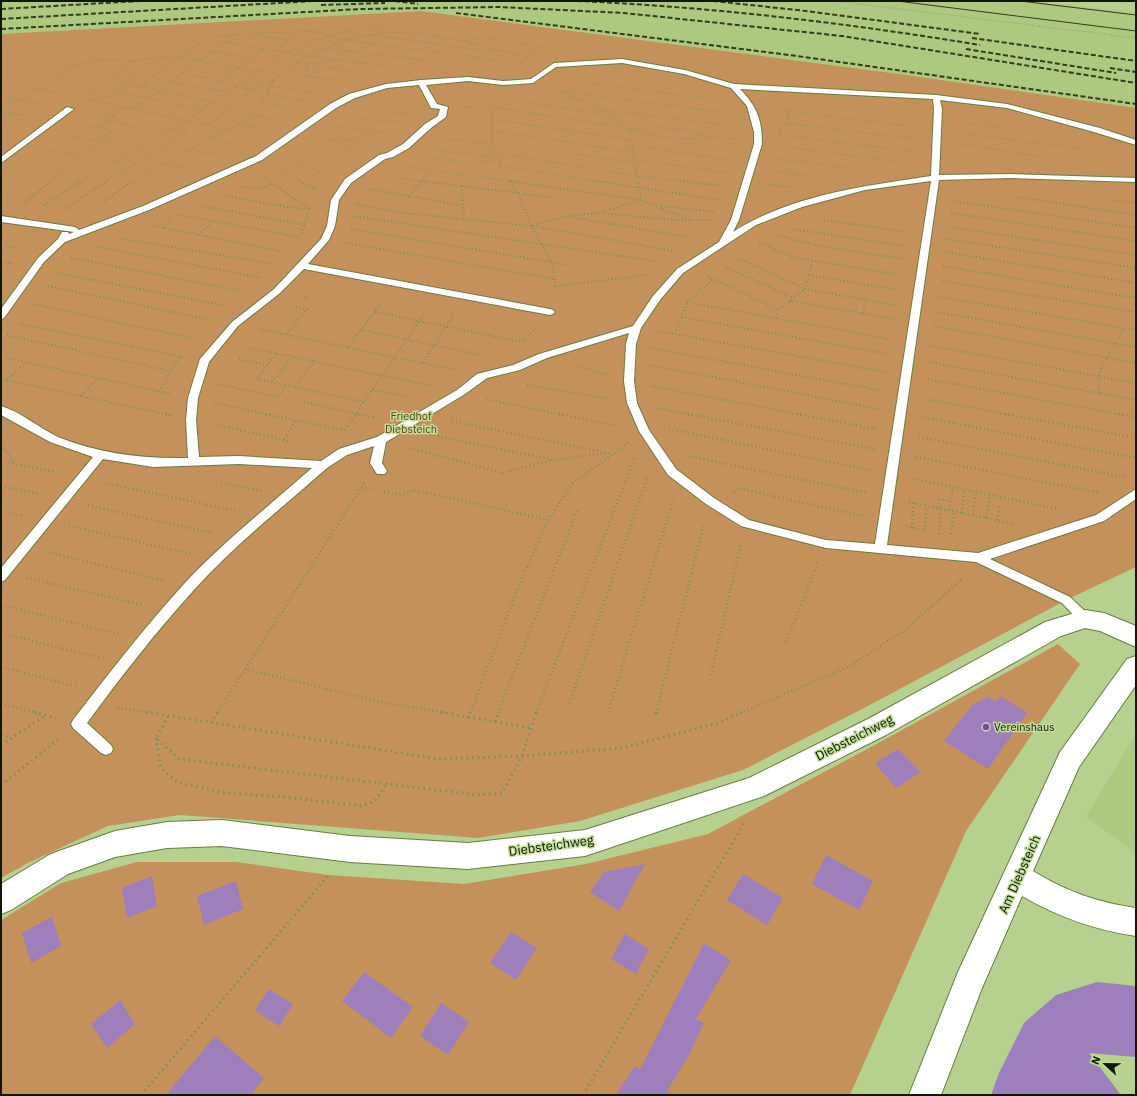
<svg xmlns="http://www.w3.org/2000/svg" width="1137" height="1096" viewBox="0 0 1137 1096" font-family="'IBM Plex Sans',sans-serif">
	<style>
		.built { fill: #adc97f }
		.green { fill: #c5915b }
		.building { fill: #9c7fbb }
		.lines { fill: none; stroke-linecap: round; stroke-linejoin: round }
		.lane-casing { stroke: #677e3f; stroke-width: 2 }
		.street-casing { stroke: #677e3f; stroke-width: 2 }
		.path-far3 { stroke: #7b8f5c; stroke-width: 1.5; stroke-dasharray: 0.5 2; stroke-linecap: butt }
		.path-far2 { stroke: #7b8f5c; stroke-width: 2; stroke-dasharray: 1 2.5; stroke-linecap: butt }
		.path-far1 { stroke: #7b8f5c; stroke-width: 2.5; stroke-dasharray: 1 3; stroke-linecap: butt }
		.path { stroke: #7b8f5c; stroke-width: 3; stroke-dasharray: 1.5 4; stroke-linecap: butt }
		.lane { fill: #fff; fill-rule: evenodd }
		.street { fill: #fff; fill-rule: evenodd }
		.tram { stroke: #313d1d; stroke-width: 1 }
		.rail { stroke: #313d1d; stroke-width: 2; stroke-dasharray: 5 2.5; stroke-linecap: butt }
		.poi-dot { fill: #8141b7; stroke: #c3dd9a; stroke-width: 1.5 }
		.labels { text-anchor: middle; stroke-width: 3; stroke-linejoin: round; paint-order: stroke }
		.park-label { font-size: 11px; fill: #5d390f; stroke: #c3dd9a }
		.poi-label { font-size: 11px; fill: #0e1700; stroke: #c3dd9a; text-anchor: start }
		.near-street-label { font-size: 13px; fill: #0e1700; stroke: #c3dd9a }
	</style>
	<rect width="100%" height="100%" fill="#b6d08e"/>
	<path class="built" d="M1,1H1036L1136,13V108L899,74L421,11L1,34Z
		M1136,734V852L1086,817Z"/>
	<path class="green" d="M421,11L899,74L1136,108V567L1066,600L866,707L743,770L580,821L478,838L180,815L108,826L28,863L1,878V34Z
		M1058,644L1080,664L966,831L850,1095H1V920L61,883L137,862H236L328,875L464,884L586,864L708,834L884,740Z"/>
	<path class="building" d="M1000,696L1027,713L988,769L944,741L972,705L988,697L996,702Z
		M898,749L921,772L896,788L875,763Z
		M826,855L873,881L859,910L812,884Z
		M645,864L619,911L590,892L604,872Z
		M743,874L783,898L767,925L727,900Z
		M152,876L157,906L127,918L122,888Z
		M236,881L243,909L204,925L197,896Z
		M52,917L61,946L31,963L22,933Z
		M511,932L537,948L516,980L490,963Z
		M625,934L649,949L636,974L611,959Z
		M704,943L731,960L696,1019L704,1023L687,1059L667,1091L673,1095H616L635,1066L640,1070Z
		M364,972L413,1007L391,1038L342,1001Z
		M1097,982L1136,986V1057L1089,1053L1121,1095H991L999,1073L1024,1023L1056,995Z
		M269,989L293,1004L279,1026L255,1010Z
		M120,1000L135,1024L107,1048L91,1024Z
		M441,1003L469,1022L448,1055L420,1036Z
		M215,1036L264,1078L251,1095H166Z"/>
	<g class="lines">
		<defs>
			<path id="lane" d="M622,59L685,70L734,84L936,95L1007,104L1100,128L1136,140V145L1094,132L1007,108L940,100L942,109L939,175L1011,174L1136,178V182L1011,178L939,180L887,545L978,553L1096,515L1136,489V499L1104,521L990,559L1070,597L1089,615L1091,619L1089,623L1085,624L1081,623L1062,603L976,562L826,548L741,526L706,504L668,475L639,431L627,403L624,381L626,344L629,333L547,358L520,370L487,378L465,394L386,442L382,463L387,471L385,474H377L370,463L374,446L347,455L327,468C282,508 233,546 193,591C155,633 120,678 87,723L111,745L113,749L111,753L106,755L101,753L73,728L71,724L73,720C109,673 145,627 184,584C223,542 269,506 312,468L239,464L153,467L103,459L5,580L1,582V568L93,457L50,442L1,415V406C21,412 39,428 58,437C101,454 143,459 188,458L186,420L188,398L200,359L232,322L274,289L321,239L327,226L331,200L345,179L379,155L387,153L403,144L425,124L438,116L440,109L431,108L419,85L387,88L355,98L336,108L262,160L149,210L65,242L44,262L4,318L1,319V309L38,258L58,239L62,232H68L69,234L74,232L1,222V216L75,227L79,230L143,206L256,156L330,104L349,94L386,84L421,80L468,77L503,81L531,79L554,63ZM622,63L684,74L731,88L747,106L754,132V144L731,220L719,242L677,269L653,296L633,326L539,354L513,365L477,374L457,390L377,437L339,449L321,461L239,456L199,457L196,420L198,398L209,362L238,326L280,293L304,269L550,315L553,314L555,312L553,310L550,309L308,264L329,240L335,226L339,200L351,183L385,159L393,157L409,148L431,128L446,117L448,107L437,104L426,85L468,81L503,85L533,83L556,67ZM740,89L933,99L934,109L931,176C864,186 791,195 733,232L739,220L762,144C762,119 757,107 740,89ZM931,181L875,544L826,540L749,520L714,498L676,469L649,430L637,403L634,381L636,344L641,328L660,300L683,273L756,225L802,207L865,190Z
				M67,107L74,109L1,163V157Z"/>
			<path id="street" d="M1085,610L1104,613L1136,626V647L1100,631L1085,628L1061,636L886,735L764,796L585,856L468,869L350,862L222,846L167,848L115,857L68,874L11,910L1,914V884L49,855L59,851L115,831L167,822L222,820L350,836L468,843L585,830L749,778L868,719L1045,622Z
				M1136,656V685L1079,767L1033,871C1067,892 1097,902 1136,908V936C1095,930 1058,917 1022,896L982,988L941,1095H909L958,972L1060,752L1127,659Z"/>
		</defs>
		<use href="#lane" class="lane-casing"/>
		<use href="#street" class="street-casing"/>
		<path class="path-far3" d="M836,1L1136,38
			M254,35L288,40
			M372,35L495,52L500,51
			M466,40L481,37L546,48
			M224,42L307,56L385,66
			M324,48L428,61
			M212,51L251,58
			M276,51L297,31
			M312,62L320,63L312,69L305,68Z
			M521,62L540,48
			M296,63L308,65
			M316,66L360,73
			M308,69L301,75L337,80
			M183,73L220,81
			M171,82L225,92
			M125,83L212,102
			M587,83L703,98
			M140,86L206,38L232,35L311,31L345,40L509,62
			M272,86L316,94
			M235,87L253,90L275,79
			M556,88L602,110L630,129L638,182
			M210,89L263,49
			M39,90L75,65L98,60L137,61L149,58L180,57L258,71
			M66,91L76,84
			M115,91L201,110
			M567,92L731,113
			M267,94L305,101
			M546,95L580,100
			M85,98L133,61
			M9,99L42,104
			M88,99L227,130
			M496,100C486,131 491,157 511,182
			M101,101L157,58
			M524,102L596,113L602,110L735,126
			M261,103L293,109
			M1,104L24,87L57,93
			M464,107H493L630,129H639L649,126L690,131L709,137L737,139
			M791,108L790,111L917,127
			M134,109L232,36
			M375,111L410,114
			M1,112L28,116
			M90,112L113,116
			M251,115L277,120
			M353,118L402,123
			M491,119L631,140
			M108,120L147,129
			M957,122L1014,129
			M785,123L917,139
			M238,124L264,129
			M1,125L12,127
			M82,125L113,130
			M208,125L253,90
			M100,127L123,107
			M338,127L387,133
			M491,130L633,152
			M639,130C661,140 684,140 707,137
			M958,133L1092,150
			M779,135L790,111L785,109
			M780,135L916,152
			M67,136L119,144
			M327,138L366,143
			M210,139L238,145
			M445,139L493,144
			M330,140L354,151
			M957,144L1047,157
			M632,145L732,160
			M778,146L902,162
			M47,150L81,156
			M189,150L216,155
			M306,150L311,152
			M433,150L494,157
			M495,153L637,176L689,182
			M571,153L635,163
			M423,157L473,163L496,161
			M775,158L857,169
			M292,159L327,176
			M635,159L727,173
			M114,162L128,167
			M164,163L186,168
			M499,166L603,182
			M409,167L515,182
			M278,169L302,182
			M772,171L820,177
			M263,177L270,182
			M390,177L430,182
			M50,182L113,130
			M80,182L186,121L288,52L330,35L368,26L389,32H407L464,41L530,58
			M105,182L187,133L171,129
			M132,182L145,173L238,124L258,107L275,79L307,56L345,40L386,32
			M420,182L430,170"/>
		<path class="path-far2" d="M269,181L309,209L301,234
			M300,181L318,191
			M422,181L557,198
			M508,181L641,200L638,181
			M510,181C521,194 523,208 530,223C542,249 558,259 554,292
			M596,181L719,200
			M680,181L723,186
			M766,184L789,187
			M462,186L464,220
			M243,187L258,188L273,184
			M371,189L463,206
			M225,196L293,208L309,209
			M409,196L421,181
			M1018,197L1136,215
			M1115,200L1136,203
			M104,201L133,181
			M953,201L1136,228
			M25,203L51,181
			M356,204L404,213L531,226L566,216L600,213L673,220H712
			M44,205L81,181
			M201,206L305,225
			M661,206L716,212
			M66,208L107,181
			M603,212L641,200L690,220
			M951,213L1136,241
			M180,215L299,237
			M353,216L661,262
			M570,217L688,237
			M824,220L906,232
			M155,226L285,252
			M533,226L674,251
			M949,227L1136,255
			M163,228L171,220
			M351,229L569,265
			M793,229L904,246
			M199,235L213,221
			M778,235L814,245L903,259
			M123,239L274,264
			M947,239L1136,268
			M759,242L792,257L901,275
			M345,243L555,279
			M1,245L16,248
			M99,247L261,278
			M945,252L1136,283
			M71,258L243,291
			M738,258L805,289L896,305
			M1,262L13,264
			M724,266L793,298
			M943,266L1136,298
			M57,273L227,306
			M809,275L897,290
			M707,276L779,310
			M942,281L1136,312
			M48,286L211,320
			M556,286L648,275
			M301,296L309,298
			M939,297L1136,330
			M790,301L894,319
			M687,302L890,339
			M33,304L195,339
			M375,312L522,342
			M937,312L1136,347
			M863,313L866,299
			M682,317L888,354
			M776,318L779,310L805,289L813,261
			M20,324L183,357
			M934,326L1136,363
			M260,329L455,370
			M361,330L481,355
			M658,331L886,372
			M287,334L307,309L291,306
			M675,334L687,302L713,279
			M7,335L170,371
			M523,341L535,329
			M932,346L1136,383
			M348,347L383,300
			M250,348L431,386
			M651,348L883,391
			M276,354L257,379L364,402
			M1,357L172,394
			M239,359L267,365
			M929,362L1136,400
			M423,363L454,314
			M650,365L879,409
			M578,366L608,375
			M1,379L170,415
			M928,379L1124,415
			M7,380L25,363
			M272,382L292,357
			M218,384L278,397L286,385
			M527,385L611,399
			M652,386L802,415
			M295,387L314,361
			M372,390L410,397
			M159,391L180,356
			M1099,393C1099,388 1098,382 1099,377C1102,361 1117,344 1123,328
			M81,396L98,378
			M486,399L563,415
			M925,399L1011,415
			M304,402L362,415
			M214,403L271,415
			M657,408L693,415
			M355,415L428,308"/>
		<path class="path-far1" d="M166,414L171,415
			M266,414L343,430
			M357,414L376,418
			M559,414L618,426
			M688,414L874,449
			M797,414L876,429
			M1005,414L1136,438
			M1119,414L1136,417
			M921,417L1136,458
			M452,421L612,454
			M213,424L288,441
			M669,429L870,470
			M345,430L356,414
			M430,435L552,460
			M919,437L1124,477
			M284,439L297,420
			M1,445L15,463
			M410,448L503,473L553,460L606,453
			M688,456L867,493
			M916,457L1100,493
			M1,461L59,473
			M914,479L1058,509
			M105,483L237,511
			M221,483L261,491
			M1,486L40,494
			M362,487L371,489
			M384,492L401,495L414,490L548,520
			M734,492L737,488L862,516
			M909,502L1014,524
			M88,505L211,533
			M938,508L940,499L951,501
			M949,510L953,487
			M1,512L23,516
			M962,513L964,490
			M973,515L976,492
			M986,518L990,495
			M997,520L1000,507
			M69,526L191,554
			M906,526L921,530
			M912,528L913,503
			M924,530L927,506
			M939,534L941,508
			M951,534L954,511
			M48,552L165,581
			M27,578L143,605
			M1,605L119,634
			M1,633L101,658
			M786,642L818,563
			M1,667L78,687
			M245,669L381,702L447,713
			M711,675L741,543
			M1,704L38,713
			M568,707L648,476
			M118,708L152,713
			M608,712L673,501
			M217,713L365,482
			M470,713L517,590L548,520L573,483L628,443
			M498,713L578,508
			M536,713L635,456
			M656,713L704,523
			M740,713L848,667L908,628L963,578"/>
		<path class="path" d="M34,712L56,718
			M146,712L438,759L522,756L622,748L718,723L742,712
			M441,712L530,728
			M656,714V712
			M168,716L156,738L179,759L478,795L502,793L522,756L536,712
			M468,718L470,712
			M495,722L499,712
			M211,723L218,712
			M1,735L12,738
			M156,738L161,768L177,782L225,793L286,797L362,806L375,801L387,783
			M1,745L45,716
			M1,785L60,738
			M141,1095L328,876
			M583,1095L746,820"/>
		<use href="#lane" class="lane"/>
		<use href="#street" class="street"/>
		<path class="tram" d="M897,1L1136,31
			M1020,1L1136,15"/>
		<path class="rail" d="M395,1L418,4
			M577,1C713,7 846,23 980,45
			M713,1L806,11L980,34
			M321,5L385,3
			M1,9L140,1
			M456,13L797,56L1136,104
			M1,19L314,1
			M1,29L361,9L499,7L624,13L842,36L1136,83
			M972,38L1136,61
			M966,49L1116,73
			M1110,68L1136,72"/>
	</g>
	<circle class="poi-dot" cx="986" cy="727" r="4"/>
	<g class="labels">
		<g class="park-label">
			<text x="411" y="420">Friedhof<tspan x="411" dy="13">Diebsteich</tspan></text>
		</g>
		<g class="poi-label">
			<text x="994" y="731">Vereinshaus</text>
		</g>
		<g class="near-street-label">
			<text transform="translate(854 737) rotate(-27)" y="5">Diebsteichweg</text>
			<text transform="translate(551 845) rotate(-8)" y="5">Diebsteichweg</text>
			<text transform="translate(1019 874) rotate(-66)" y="5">Am Diebsteich</text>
		</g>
	</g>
	<rect width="1137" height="1096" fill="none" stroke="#0e1700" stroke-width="4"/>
	<g transform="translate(1105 1064) rotate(292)" stroke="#c3dd9a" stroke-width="3" paint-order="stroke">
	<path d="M0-3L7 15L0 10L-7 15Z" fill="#0e1700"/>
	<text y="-6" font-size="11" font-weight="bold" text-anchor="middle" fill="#0e1700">N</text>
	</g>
</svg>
